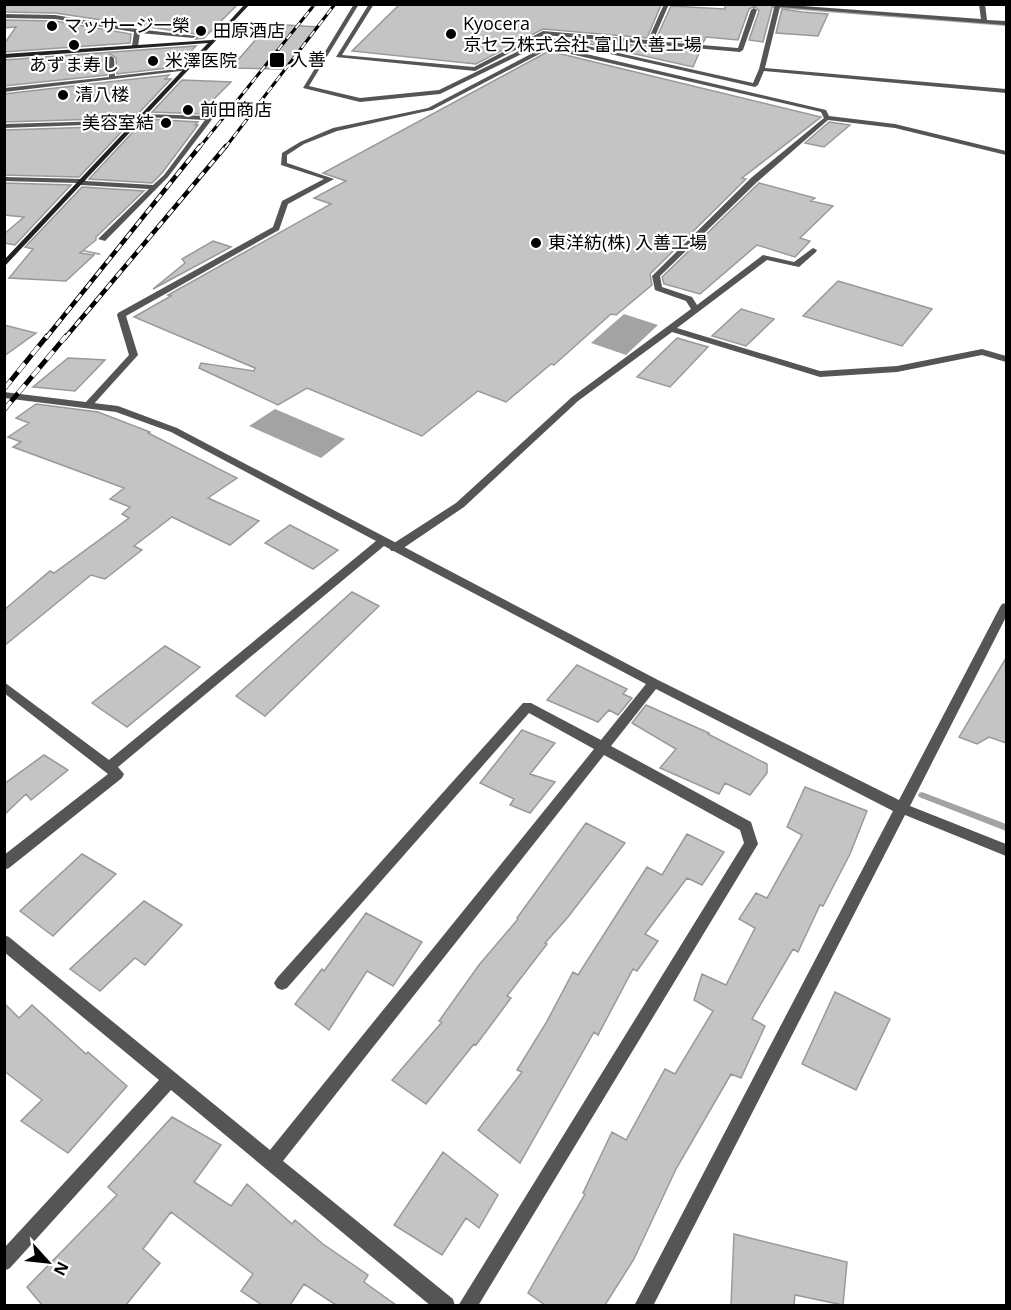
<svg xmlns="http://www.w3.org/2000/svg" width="1011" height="1310" viewBox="0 0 1011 1310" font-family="'Open Sans','Noto Sans JP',sans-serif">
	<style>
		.water { fill: #a3a3a3 }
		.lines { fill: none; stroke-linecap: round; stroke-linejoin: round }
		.stream { fill: #a3a3a3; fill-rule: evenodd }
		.building { fill: #c4c4c4; stroke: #999; stroke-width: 1.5 }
		.lane { fill: #555; fill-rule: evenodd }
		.street { fill: #555; fill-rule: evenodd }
		.secondary { fill: #222; fill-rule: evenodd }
		.rail-far2-casing { stroke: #000; stroke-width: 3 }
		.rail-far1-casing { stroke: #000; stroke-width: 4.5 }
		.rail-casing { stroke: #000; stroke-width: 5 }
		.rail-far2 { stroke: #fff; stroke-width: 2; stroke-dasharray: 7; stroke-linecap: butt }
		.rail-far1 { stroke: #fff; stroke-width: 3; stroke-dasharray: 8; stroke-linecap: butt }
		.rail { stroke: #fff; stroke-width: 4; stroke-dasharray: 11; stroke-linecap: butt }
		.poi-dot { fill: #000; stroke: #fff; stroke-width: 2 }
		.labels { text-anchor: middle; stroke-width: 4.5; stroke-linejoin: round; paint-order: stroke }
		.far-poi-label { font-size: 18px; fill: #000; stroke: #fff; text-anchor: start }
	</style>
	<rect width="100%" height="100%" fill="#fff"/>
	<path class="water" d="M624,314L658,325L626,355L591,343Z
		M275,409L345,439L321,458L249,426Z"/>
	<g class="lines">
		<path class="stream" d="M763,5L1006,24V26L762,7Z
			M74,248L99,253L101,254L99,255L76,250H74Z
			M922,792L1006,824V831L919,797L918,795L919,793Z"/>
	</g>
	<path class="building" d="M4,4H238L204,38L196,39L198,36L196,34L55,13L4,12Z
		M400,4H653L661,5L647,38L543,29L476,64L352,51Z
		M725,4H773L763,42L749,40L759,11L755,6L749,9L738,40L706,37L703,43L656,39L671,6L725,9Z
		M782,9L802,12L828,14L818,36L776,33Z
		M4,20L55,21L131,34L130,43L4,52V44L16,27L4,28Z
		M269,24L318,27L285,69L231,68Z
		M568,39L700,51L693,67Z
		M196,46L176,67L117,74L116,58L110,54L106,58L107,75L4,86V60Z
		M549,51L821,117L742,178L746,179L650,274L652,285L616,315L611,314L554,365L551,364L506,402L478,391L422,436L307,388L278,405L199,368L201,363L254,371L255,368L134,317L171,296L168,295L331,204L314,198L346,181L323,173Z
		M169,75L165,79H171L134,118L4,122V94Z
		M182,80L231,82L205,108H211L205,114L152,112Z
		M145,119L198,122L195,125H198L162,173L152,183L89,179Z
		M829,122L850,125L824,147L805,143Z
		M127,126L79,177L4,175V130Z
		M4,183L71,185L15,245L4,243V234L24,217L4,215Z
		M759,183L815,198L811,201L833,206L800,238L810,241L795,257L757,245L700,294L664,284L662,277Z
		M82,187L144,191L96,237V240L80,253L94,255L66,281L9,278L33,249L25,247Z
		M213,241L231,247L153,289L185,263L182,259Z
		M838,281L932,309L902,346L803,316Z
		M741,309L774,319L746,346L712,336Z
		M4,325L36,333L4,356Z
		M677,338L708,347L670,387L637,377Z
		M68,358L105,360L75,391L33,387Z
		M36,404L98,412L150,432L148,433L237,478L208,498L259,521L230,545L172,517L134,546L142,550L105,579L91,575L4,646V610L50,571L54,573L129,518L122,514L130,507L110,499L124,488L13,447L21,442L8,437L29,423L16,418Z
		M290,525L338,550L313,569L265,543Z
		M352,592L379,606L265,716L236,696Z
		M165,646L200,667L127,727L92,703Z
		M1006,658V743L989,737L977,744L959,737Z
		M577,665L627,689L623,694L632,698L618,715L609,710L598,722L547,700Z
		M646,705L709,733L708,734L767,764V773L750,795L725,783L719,794L660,768L676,749L632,723Z
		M522,730L555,743L530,774L555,782L530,813L510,805L514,799L480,783Z
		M44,755L68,770L31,800L26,794L4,815V784Z
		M805,787L867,811L850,854L823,906L820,905L798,952L793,949L752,1019L765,1026L741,1078L731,1074L676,1169L634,1259L605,1305H545L528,1293L585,1194L583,1193L612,1132L626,1140L665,1069L675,1074L713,1011L694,1000L702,974L726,985L755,928L739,919L756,893L767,898L802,835L787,827Z
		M586,823L625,843L568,917L545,943L547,944L507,996L511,998L476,1045L474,1044L426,1104L392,1080L442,1022L439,1021L479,965L518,919L517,918Z
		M687,834L724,852L702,885L687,878L645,934L658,941L637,971L633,969L598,1035L594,1032L520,1163L478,1130L522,1072L517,1070L546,1023L573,972L578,975L647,867L662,875Z
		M82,854L116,874L53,936L20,911Z
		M144,901L182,925L145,965L135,958L100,991L70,969Z
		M366,913L422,942L393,986L367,971L329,1030L295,1004L322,969L324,971Z
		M835,992L890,1019L856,1090L802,1064Z
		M4,1003L19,1018L32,1005L86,1054L88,1052L127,1086L68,1153L21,1121L42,1100L4,1071Z
		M172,1117L221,1145L194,1182L231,1206L247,1184L292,1224L295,1220L323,1244L368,1275L364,1282L396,1305H336L304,1284L290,1305H262L241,1291L253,1274L171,1212L143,1249L160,1263L126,1305H42L27,1287L117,1195L108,1187Z
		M443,1152L498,1195L479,1228L466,1218L442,1255L394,1225Z
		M734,1234L847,1262L843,1305L795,1295L794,1305H731Z"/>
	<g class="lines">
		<path class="lane" d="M369,4H374L342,55L474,67L543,31L648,40L664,4H669L653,41L738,48L751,10L754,8L757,10L743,50L740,52L544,35L475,71L336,57Z
			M548,45L826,110L829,116L895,124L1006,151V155L895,128L828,120L757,182L660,276L662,287L692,297L697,305L763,255L794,262L813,248L817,250L816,252L799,267L767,260L677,328L820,371L897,366L982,349L1006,356V362L982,355L897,372L820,377L672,332L578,401L464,507L399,551H391L390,548L391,545L456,503L572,397L691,309L686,301L655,290L652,276L751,178L824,118L821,112L549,49L432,110L337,131L304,144L287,155V163L334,179L288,204L279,230L126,316L138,355L92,406H86V402L129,355L117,315L118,313L273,227L282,201L324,179L281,165L282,153L300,142L333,128L428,108Z"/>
		<path class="street" d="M354,4H359L309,86L360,98L439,90L547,37L753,83L759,69L775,4L981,19L979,4H985L987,20L1006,21V25L780,7L765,68L1006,89V93L764,71L758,85L755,87L553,41H548L440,94L360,102L303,88Z
			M4,14L55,15L137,29L196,36L193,38L140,33L138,46L135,48L132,46L134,32L55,19L4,18Z
			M111,56L114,58L115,76L186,68L189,70L4,92V88L109,77L108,58Z
			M143,114L210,116L213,118L168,177L105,241L98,239L149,189L81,185L77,183L4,181V177L83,179L86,181L153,185L164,175L205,120L145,117L143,116Z
			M141,120V122L139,123L4,128V124Z
			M4,392L118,406L177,428L658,680L899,800L1000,607L1002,604L1006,603V617L910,806L1006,844V856L905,815L653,1306H634L893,811L656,689L611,746L751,822L758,844L478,1306H458L744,843L740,830L604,755L283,1161L453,1299L455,1306H431L171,1090L10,1268L4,1271V1248L159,1080L4,952V935L9,937L270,1150L594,749L529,713L287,988L282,990L277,988L274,983L277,978L523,703H531L601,740L646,684L384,546L118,767L124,774L122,778L9,868L4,870V855L108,774L4,693V682L109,760L376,541L171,432L116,412L4,398Z"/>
		<path class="secondary" d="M245,4H250L4,267V260L208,43L4,58V54L212,40Z"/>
		<defs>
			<path id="rail-far2" d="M199,148L315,4
				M225,148L335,4"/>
			<path id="rail-far1" d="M46,338L200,146
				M65,338L226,146"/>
			<path id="rail" d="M4,389L47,336
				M4,410L66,336"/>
		</defs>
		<use href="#rail-far2" class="rail-far2-casing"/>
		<use href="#rail-far1" class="rail-far1-casing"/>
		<use href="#rail" class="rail-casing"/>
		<use href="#rail-far2" class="rail-far2"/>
		<use href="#rail-far1" class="rail-far1"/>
		<use href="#rail" class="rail"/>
	</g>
	<g class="poi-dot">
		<circle cx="52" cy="26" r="6"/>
		<circle cx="201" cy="31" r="6"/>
		<circle cx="451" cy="34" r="6"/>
		<circle cx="74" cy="45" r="6"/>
		<rect x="269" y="52" width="16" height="16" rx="3"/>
		<circle cx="153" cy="61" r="6"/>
		<circle cx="63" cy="95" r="6"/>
		<circle cx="188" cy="110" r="6"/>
		<circle cx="166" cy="123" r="6"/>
		<circle cx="536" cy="243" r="6"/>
	</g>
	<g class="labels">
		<g class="far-poi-label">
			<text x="463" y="30">Kyocera<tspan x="463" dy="21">京セラ株式会社 富山入善工場</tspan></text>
			<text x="64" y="32">マッサージ一榮</text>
			<text x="213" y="37">田原酒店</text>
			<text x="290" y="66">入善</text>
			<text x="165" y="67">米澤医院</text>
			<text x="74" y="71" text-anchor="middle">あずま寿し</text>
			<text x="75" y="101">清八楼</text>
			<text x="200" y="116">前田商店</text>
			<text x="154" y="129" text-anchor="end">美容室結</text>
			<text x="548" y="249">東洋紡(株) 入善工場</text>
		</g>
	</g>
	<rect width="1011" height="1310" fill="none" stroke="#000000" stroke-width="12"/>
	<g transform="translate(48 1262) rotate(117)" stroke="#ffffff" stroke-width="4.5" paint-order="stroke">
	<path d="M0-4.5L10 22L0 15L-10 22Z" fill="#000000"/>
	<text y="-9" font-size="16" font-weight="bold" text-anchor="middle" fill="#000000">N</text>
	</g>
</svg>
